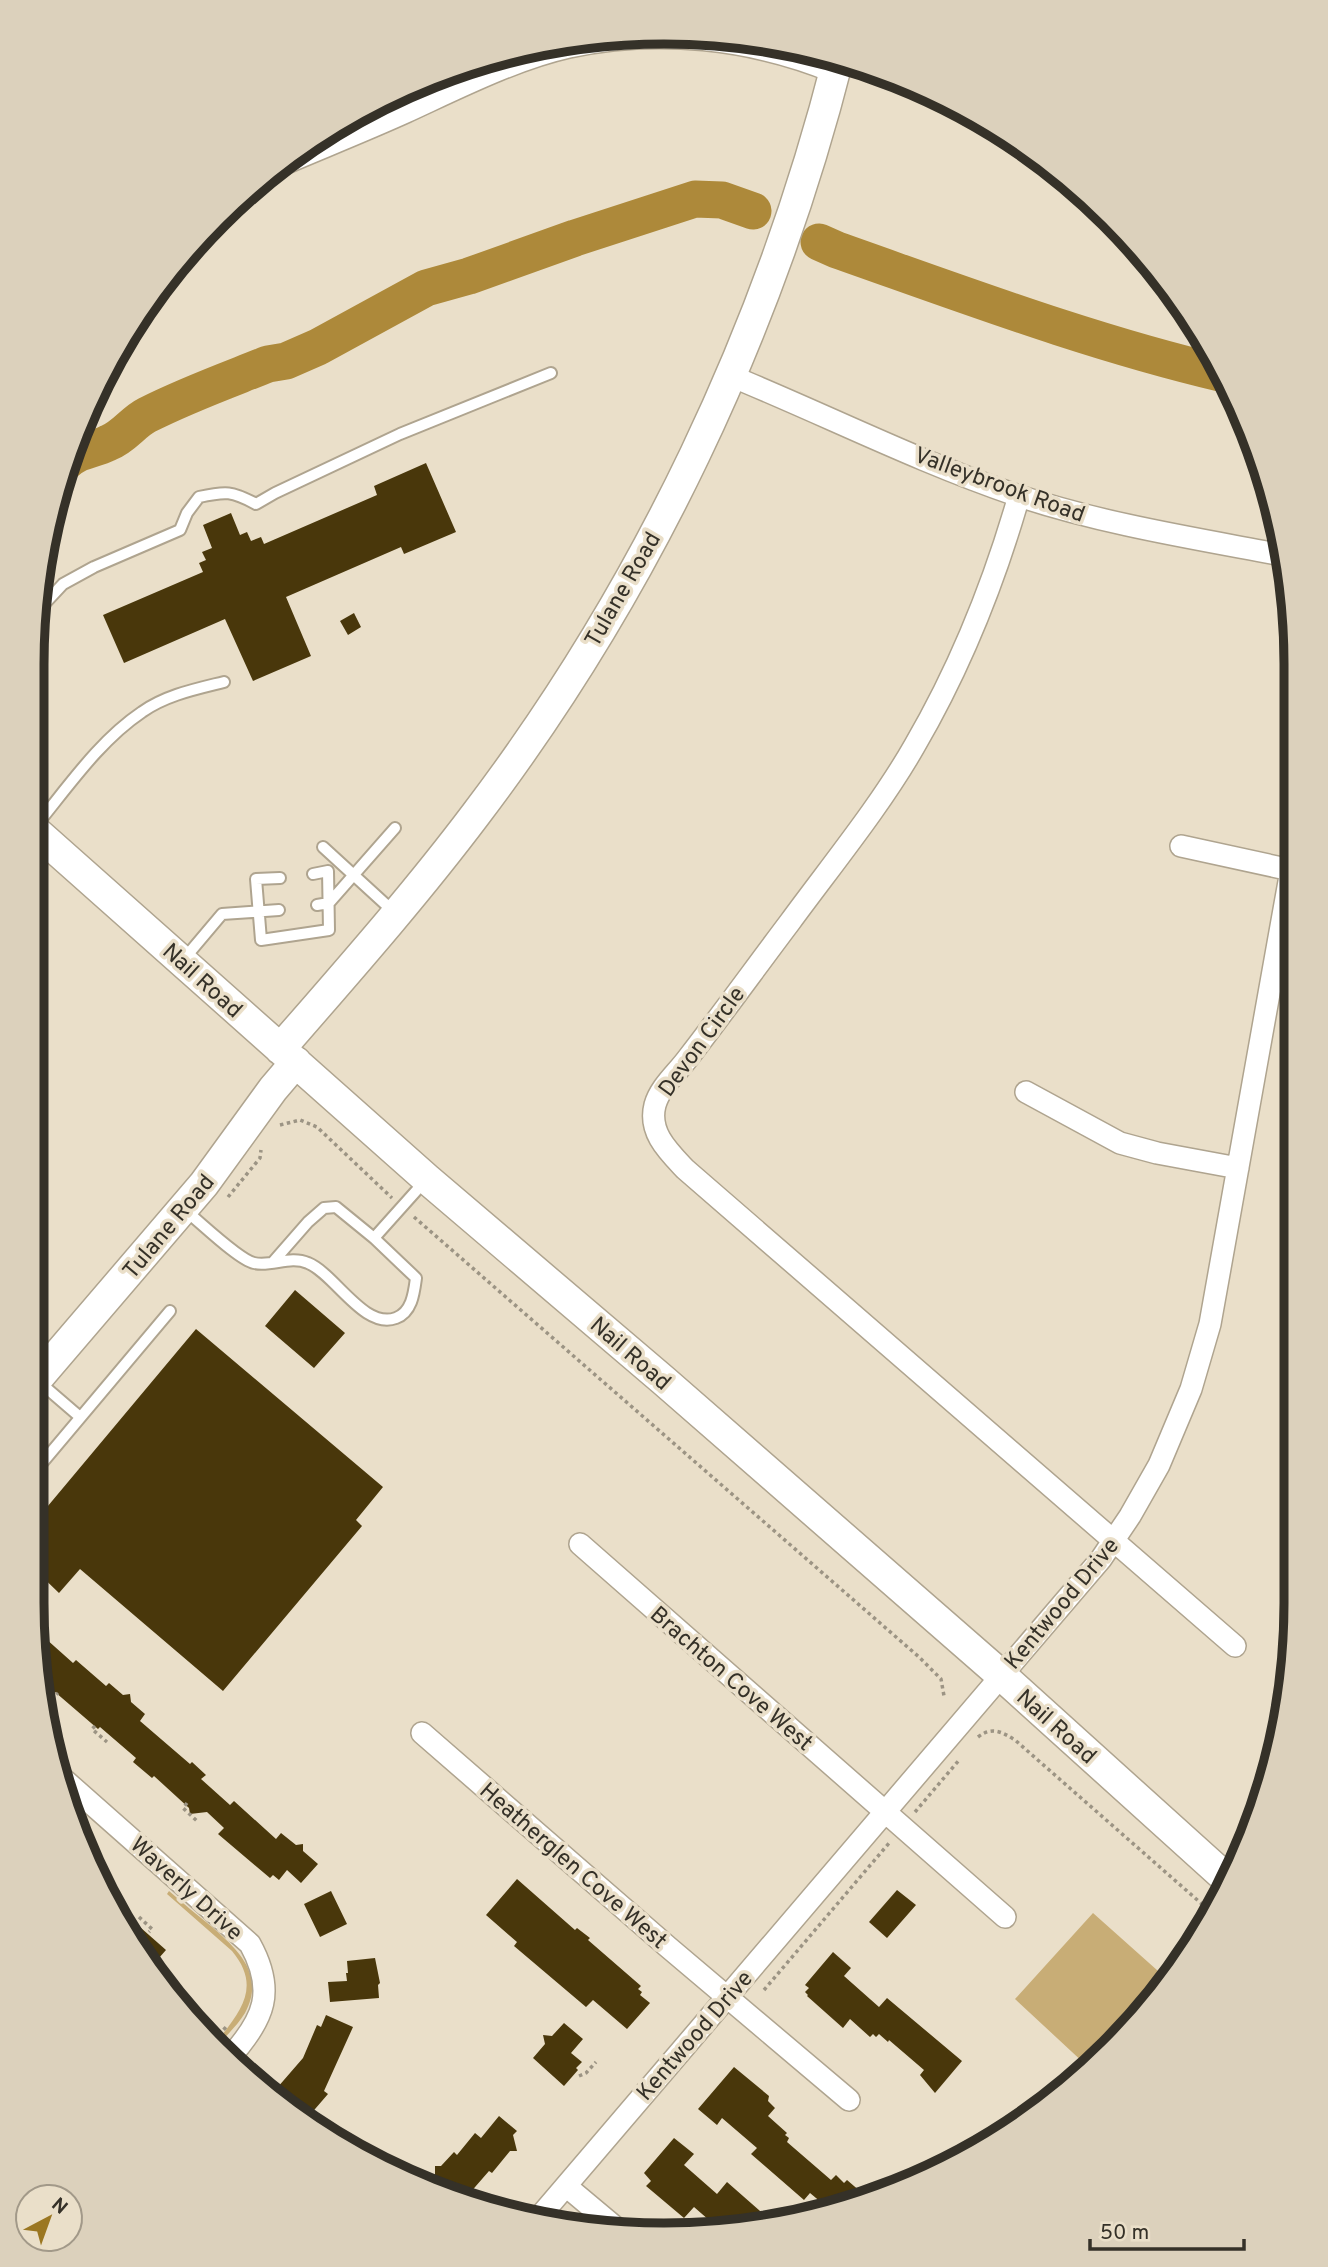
<svg xmlns="http://www.w3.org/2000/svg" width="1328" height="2267" viewBox="0 0 1328 2267" font-family="Overpass,sans-serif">
	<style>
		.green { fill: #c8ad76 }
		.lines { fill: none; stroke-linecap: round; stroke-linejoin: round }
		.river { stroke: #ad893a; stroke-width: 37 }
		.building { fill: #49370b }
		.lane-casing { stroke: #afa48f; stroke-width: 14 }
		.street-casing { stroke: #afa48f; stroke-width: 24 }
		.secondary-casing { stroke: #afa48f; stroke-width: 33 }
		.path { stroke: #9c9484; stroke-width: 3.5; stroke-dasharray: 3.5 3.5; stroke-linecap: butt }
		.lane { stroke: #fff; stroke-width: 10 }
		.street { stroke: #fff; stroke-width: 21 }
		.secondary { stroke: #fff; stroke-width: 30 }
		.labels { text-anchor: middle; stroke-width: 7; stroke-linejoin: round; paint-order: stroke }
		.street-label { font-size: 23px; fill: #353128; stroke: #eadfc9 }
		.rim { fill: none; stroke: #353128; stroke-width: 9 }
	</style>
	<rect width="100%" height="100%" fill="#eadfc9"/>
	<path class="green" d="M169,1891C183,1903 197,1915 211,1926C237,1949 266,1974 245,2013C239,2023 229,2033 221,2042L218,2040C242,2010 261,1986 232,1951L167,1894Z
		M1093,1913L1167,1979L1086,2065L1015,1999Z"/>
	<g class="lines">
		<path class="river" d="M819,242L837,250C965,295 1092,343 1224,374
			M65,463C77,450 92,451 108,443C124,437 133,422 147,415C186,395 228,380 268,364L286,361L318,347L426,288L469,276L575,238L695,199L722,200L753,211"/>
	</g>
	<path class="building" d="M426,463L456,532L404,554L401,547L286,597L311,656L253,681L225,619L124,663L103,615L203,572L199,563L206,560L202,552L212,548L203,525L231,513L240,535L247,532L251,541L261,537L264,544L377,495L374,486Z
		M354,613L361,627L348,635L340,621Z
		M295,1290L345,1333L314,1368L265,1326Z
		M196,1329L383,1487L356,1520L362,1526L223,1691L80,1569L59,1593L32,1567V1525Z
		M36,1630L73,1663L76,1660L106,1686L109,1683L123,1695L130,1694L131,1702L145,1714L140,1721L190,1764L192,1762L206,1775L201,1779L230,1805L234,1801L276,1839L281,1833L296,1845L303,1844V1851L318,1864L301,1883L287,1870L279,1880L273,1875L270,1878L218,1834L224,1828L207,1812L190,1814L189,1808L154,1776L152,1778L133,1762L136,1758L100,1727L98,1729L55,1692L52,1693L45,1686Z
		M517,1879L575,1930L577,1928L590,1938L588,1940L641,1986L638,1989L642,1992L640,1995L650,2003L627,2029L593,2000L586,2007L514,1946L517,1942L486,1915Z
		M897,1890L916,1905L887,1938L869,1922Z
		M331,1891L347,1924L320,1937L304,1904Z
		M124,1913L166,1950L151,1967L123,1914Z
		M833,1952L851,1968L844,1976L879,2007L887,1998L962,2061L935,2093L920,2075L924,2070L889,2040L888,2042L879,2034L876,2037L873,2034L870,2037L850,2019L843,2028L807,1996L808,1995L805,1992L809,1988L805,1985Z
		M375,1958L380,1983L378,1985L379,1998L330,2002L328,1982L347,1981L346,1973H348L347,1961Z
		M326,2015L353,2027L324,2091L328,2094L309,2116L298,2107L293,2112L274,2099L280,2092L277,2088L303,2058L317,2025L321,2027Z
		M564,2023L583,2039L571,2053L582,2062L576,2068L578,2070L564,2086L533,2058L545,2044L543,2035L552,2036Z
		M734,2067L769,2096L768,2101L775,2108L768,2116L787,2133L785,2135L789,2138L787,2142L831,2180L836,2175L844,2183L847,2180L861,2192L850,2205L828,2208L810,2193L804,2200L751,2154L757,2148L722,2118L717,2125L698,2109Z
		M499,2116L517,2131L513,2135L517,2151H510L492,2173L489,2171L462,2202L427,2184L435,2174V2166H441L454,2152L457,2155L475,2133L481,2138Z
		M674,2138L694,2154L684,2165L717,2194L727,2182L768,2218L717,2227L694,2207L684,2218L646,2186L651,2181L644,2173Z"/>
	<g class="lines">
		<defs>
			<path id="lane" d="M34,615L63,584L94,567L180,530L187,513L199,497C226,491 232,491 256,504L275,493L400,434L551,373
				M35,827C68,787 99,741 142,712C166,695 196,689 224,682
				M323,847L394,912
				M280,878L256,879L261,940L329,930L328,871L313,874
				M317,905L329,903L395,828
				M184,959L222,914L279,910
				M186,1211C200,1222 239,1260 254,1263C272,1267 290,1255 308,1263C335,1274 364,1330 396,1318C412,1312 414,1293 416,1278L374,1238L336,1207L324,1208L308,1222L273,1262
				M374,1238L425,1181
				M37,1380L80,1417
				M32,1475L170,1311"/>
			<path id="street" d="M426,78L437,97
				M279,166C321,148 364,131 406,112C456,89 515,59 569,47C657,28 751,38 834,72
				M731,376C826,415 919,462 1016,495C1103,524 1192,538 1282,555
				M1019,496C994,583 961,666 915,745C881,805 831,866 790,922C756,967 723,1013 688,1058C677,1073 660,1087 655,1105C648,1132 668,1151 685,1169L1235,1646
				M1181,846L1291,870
				M1026,1092L1120,1143L1157,1153L1238,1168
				M580,1544L1005,1917
				M422,1733L668,1947L849,2100
				M60,1776L250,1944C276,1991 264,2019 231,2056
				M566,2186L615,2227
				M541,2215L1101,1559L1130,1516L1159,1465L1191,1389L1210,1324L1295,848"/>
			<path id="secondary" d="M33,829L427,1179L663,1380L1001,1675L1227,1879
				M280,1049C347,972 415,895 476,814C646,590 769,331 838,59
				M32,1385L204,1184L273,1089L296,1062"/>
		</defs>
		<use href="#lane" class="lane-casing"/>
		<use href="#street" class="street-casing"/>
		<use href="#secondary" class="secondary-casing"/>
		<path class="path" d="M280,1125L300,1120L317,1127L392,1198
			M228,1197L260,1158L261,1150
			M414,1217L919,1657L941,1679L944,1696
			M46,1692L53,1698L58,1693
			M95,1726L92,1729L107,1742
			M978,1737C992,1726 1002,1732 1015,1740L1211,1912
			M187,1803L183,1808L197,1821
			M915,1812L960,1759
			M139,1917L152,1929L149,1932
			M764,1990L890,1842
			M214,2040L227,2026
			M579,2076L586,2073L596,2062"/>
		<use href="#lane" class="lane"/>
		<use href="#street" class="street"/>
		<use href="#secondary" class="secondary"/>
	</g>
	<g class="labels">
		<g class="street-label">
			<text transform="translate(1000 484) rotate(20)" y="8">Valleybrook Road</text>
			<text transform="translate(622 589) rotate(-60)" y="8">Tulane Road</text>
			<text transform="translate(203 980) rotate(42)" y="8">Nail Road</text>
			<text transform="translate(701 1041) rotate(-54)" y="8">Devon Circle</text>
			<text transform="translate(168 1226) rotate(-50)" y="8">Tulane Road</text>
			<text transform="translate(631 1353) rotate(41)" y="8">Nail Road</text>
			<text transform="translate(1061 1603) rotate(-50)" y="8">Kentwood Drive</text>
			<text transform="translate(732 1678) rotate(41)" y="8">Brachton Cove West</text>
			<text transform="translate(1057 1726) rotate(42)" y="8">Nail Road</text>
			<text transform="translate(574 1865) rotate(41)" y="8">Heatherglen Cove West</text>
			<text transform="translate(187 1888) rotate(42)" y="8">Waverly Drive</text>
			<text transform="translate(694 2035) rotate(-49)" y="8">Kentwood Drive</text>
		</g>
	</g>
	<path d="M0 0H1328V2267H0ZM664 44H664A620 620 0 0 1 1284 664V1603A620 620 0 0 1 664 2223H664A620 620 0 0 1 44 1603V664A620 620 0 0 1 664 44Z" fill="#dcd1bc" fill-rule="evenodd"/>
	<path class="rim" d="M664 44H664A620 620 0 0 1 1284 664V1603A620 620 0 0 1 664 2223H664A620 620 0 0 1 44 1603V664A620 620 0 0 1 664 44Z"/>
	<g transform="translate(49 2218) rotate(41)"><circle r="33" fill="#eadfc9" stroke="#a29989" stroke-width="2"/>
	<path d="M0-5L12 26L0 18L-12 26Z" fill="#9b7722"/>
	<text y="-10" font-size="19" font-weight="bold" text-anchor="middle" fill="#353128">N</text>
	</g>
	<path d="M1090 2239v10h154v-10" fill="none" stroke="#353128" stroke-width="3.5"/>
	<text x="1100" y="2239" font-size="21" fill="#353128" stroke="#eadfc9" stroke-width="5" paint-order="stroke">50 m</text>
</svg>
